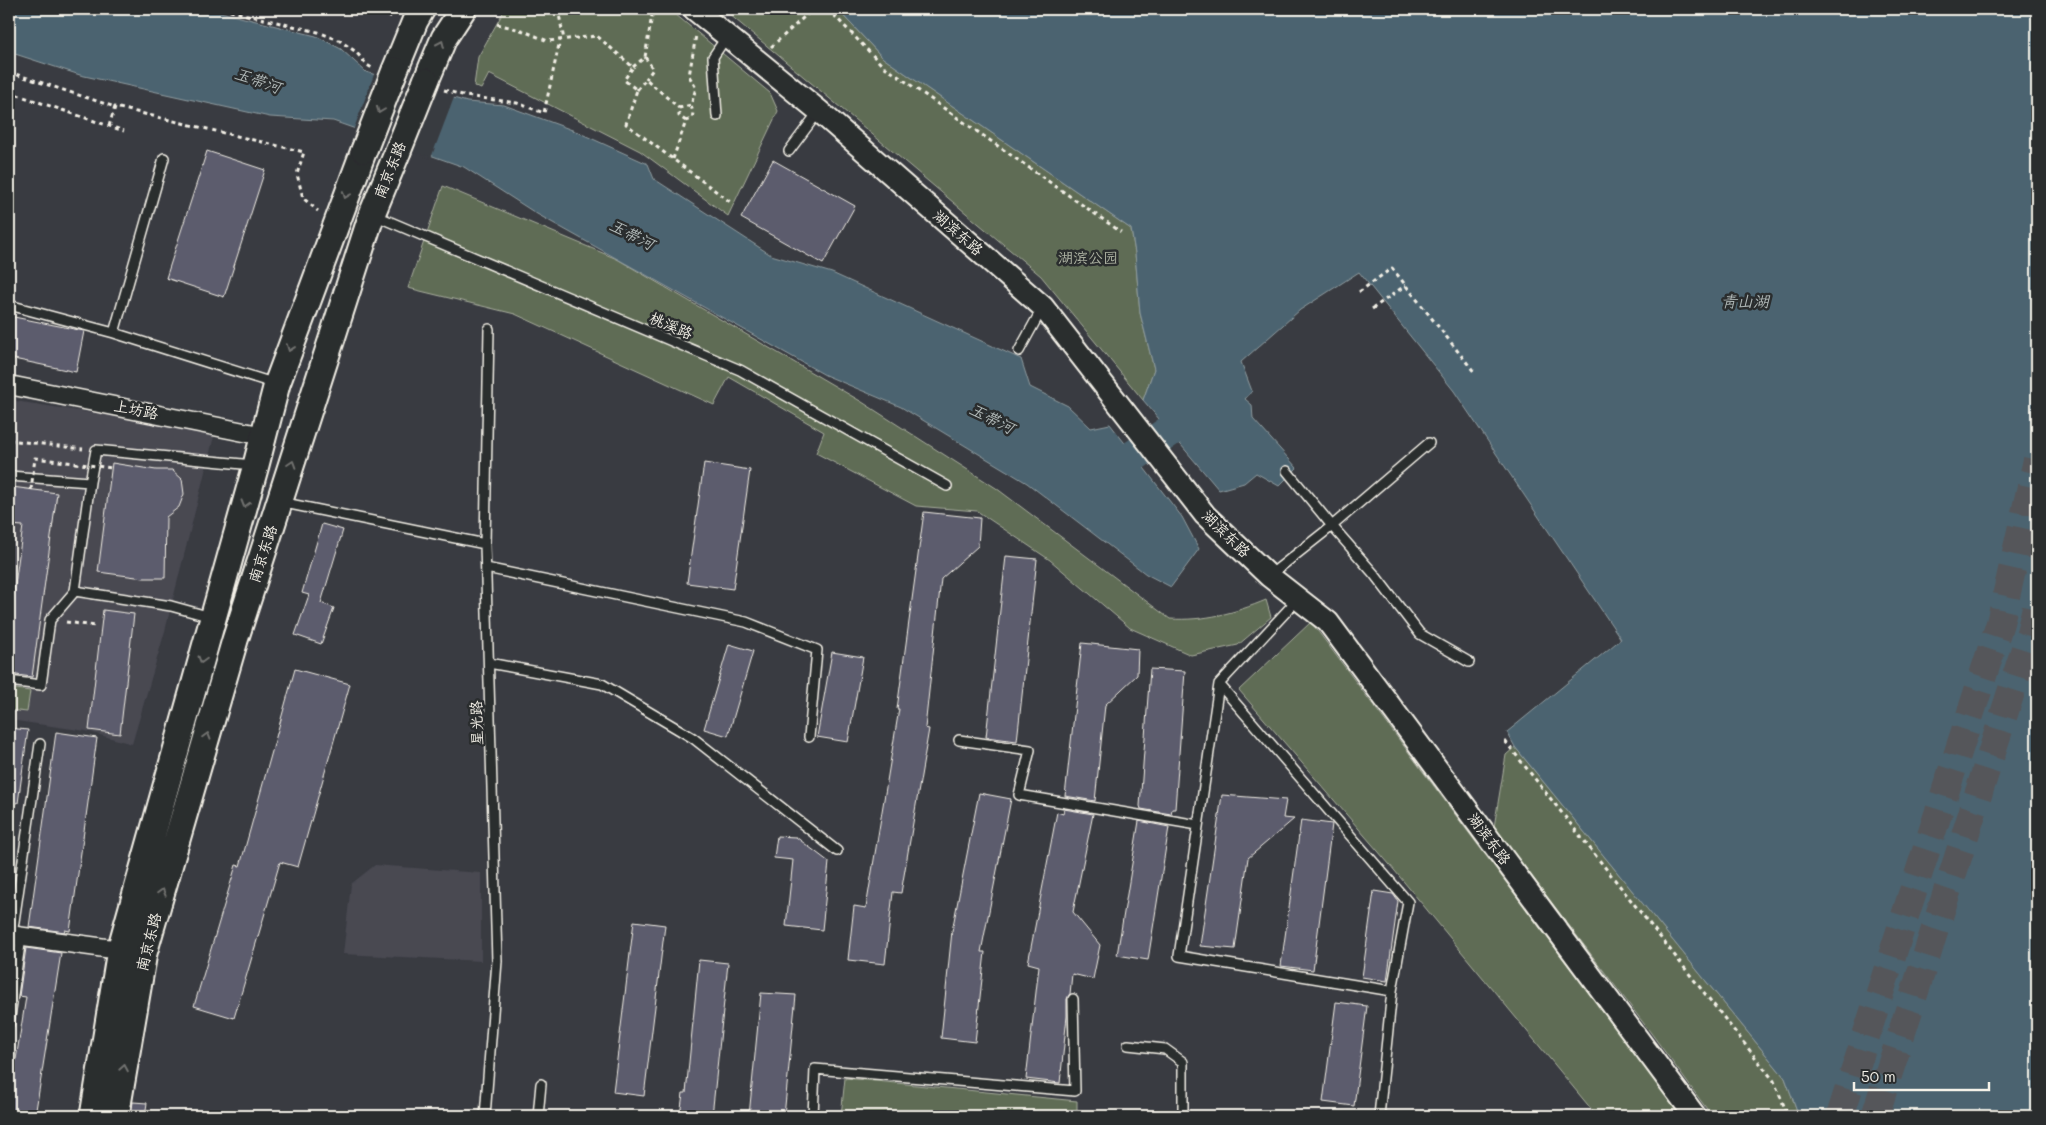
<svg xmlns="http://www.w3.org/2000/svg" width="2046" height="1125" viewBox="0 0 2046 1125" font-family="Mali,'LXGW WenKai TC',sans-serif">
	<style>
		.built { fill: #484851 }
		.green { fill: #5e6c54; stroke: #a9ae9e }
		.water { fill: #4c6470; stroke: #8f9ca0 }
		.pier { fill: #393b41 }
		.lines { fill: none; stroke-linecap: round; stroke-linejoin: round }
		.river { stroke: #4c6470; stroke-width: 32 }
		.building { fill: #5c5b6d; stroke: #f4f1e8 }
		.primary-tunnel { stroke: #55565a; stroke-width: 28; stroke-dasharray: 28 14; stroke-linecap: butt }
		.service-casing { stroke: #f4f1e8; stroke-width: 12 }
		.minor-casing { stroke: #f4f1e8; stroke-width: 21 }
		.tertiary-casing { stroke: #f4f1e8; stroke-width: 25 }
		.secondary-casing { stroke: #f4f1e8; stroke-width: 29 }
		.path { stroke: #f4f1e8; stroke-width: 3; stroke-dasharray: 4 4; stroke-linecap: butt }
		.service { stroke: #2a2d2e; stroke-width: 9 }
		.minor { stroke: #2a2d2e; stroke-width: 18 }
		.tertiary { stroke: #2a2d2e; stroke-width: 21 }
		.secondary { stroke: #2a2d2e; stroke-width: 25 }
		.secondary-bridge-casing { stroke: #f4f1e8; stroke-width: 29; stroke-linecap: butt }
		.path-bridge { stroke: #f4f1e8; stroke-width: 3; stroke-dasharray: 4 4; stroke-linecap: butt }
		.secondary-bridge { stroke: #2a2d2e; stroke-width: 25 }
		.oneway { stroke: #71726f }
		.labels { text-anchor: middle; stroke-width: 5; stroke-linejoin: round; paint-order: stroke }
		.street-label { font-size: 15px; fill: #f4f1e8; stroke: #2a2d2e }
		.park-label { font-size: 15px; fill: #b0b5a5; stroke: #2a2d2e }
		.water-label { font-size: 16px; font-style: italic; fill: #b1b9b8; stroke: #2a2d2e }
	</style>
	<rect width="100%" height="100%" fill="#393b41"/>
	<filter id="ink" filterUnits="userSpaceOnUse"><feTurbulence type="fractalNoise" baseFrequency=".02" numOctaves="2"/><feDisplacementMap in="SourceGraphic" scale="10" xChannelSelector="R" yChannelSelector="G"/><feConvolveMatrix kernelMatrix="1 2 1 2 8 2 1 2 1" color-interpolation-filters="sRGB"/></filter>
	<g filter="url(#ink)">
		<path class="built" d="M9,400L215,432L165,631L132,744L86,731L9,720Z
			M375,865L481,873V961L343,954L351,884Z"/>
		<path class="green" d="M505,9H669L770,93L778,111L728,216L640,151L489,74L481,89L474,86L478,57Z
			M723,9H837L883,58L1131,229L1135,253L1140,313L1154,369L1143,400L1041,276Z
			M443,186L617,259L862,402L996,488L1170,619C1204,621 1235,613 1266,600L1271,617L1238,645L1191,655L1130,628L1050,560L977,511L916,506L816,453L824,432L729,377L714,405L515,314L408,288Z
			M1311,622L1681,1116H1597L1390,865L1239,690Z
			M9,688L30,691L27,712L9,710Z
			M1515,747L1785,1078L1799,1116H1712L1651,1033L1494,827L1506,755Z
			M845,1078L1077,1101V1116H841Z"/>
		<path class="water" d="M9,9H208L316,36L341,49L366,72L467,102L504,105L575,131L648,164L654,179L771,255L832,273L1021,359L1030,387L1068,406L1091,428L1110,424L1182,517L1199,549L1171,587L1146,574L1027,483L901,407L825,375L537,214L464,167L333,121L270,117L80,75L9,52Z
			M837,9H2037V1116H1799L1785,1078L1515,747L1507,732L1621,639L1454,391L1359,272L1300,310L1241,362L1252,391L1245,399L1252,405L1253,419L1297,468L1279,486L1256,473L1244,483L1219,490L1143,400L1154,369L1140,313L1135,253L1131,229L883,58Z"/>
		<path class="pier" d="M375,72L455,95L431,158L353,131Z"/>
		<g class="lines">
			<path class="river" d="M1097,471L1105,476L1184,421"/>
		</g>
		<path class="building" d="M207,151L265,170L224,297L166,278Z
			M773,160L855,206L823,264L741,218Z
			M9,316L84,331L76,372L9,358Z
			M112,463L156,470H172L182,479L184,494L179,507L166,517L165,578H144L98,572Z
			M704,463L750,470L733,589L687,583Z
			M12,487L57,493L32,677L9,674V629L23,526L9,525Z
			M924,512L980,518L978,546L941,579L925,728L929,729L901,893L893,892L885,964L848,960L854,906L866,908L899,709H897Z
			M322,524L343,530L321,603L334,608L321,644L295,635L309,595L302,593Z
			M1006,556L1037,559L1017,741L986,737Z
			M103,610L134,614L120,734L89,730Z
			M1082,643L1138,649L1137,675L1105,705L1095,801L1065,796Z
			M729,644L753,651L728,736L704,729Z
			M832,652L863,657L848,742L817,737Z
			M295,669L350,684L298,867L280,862L234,1018L194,1006L236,865L240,866Z
			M1150,669L1185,671L1175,809H1172L1171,814L1141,809L1140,806Z
			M9,728L28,730L18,803L9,802Z
			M56,732L97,738L70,931L65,930V932L29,927Z
			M979,793L1011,799L981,952H985L975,1042L941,1038L952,931Z
			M1222,795L1286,800L1283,818L1294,819L1248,858L1235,949L1200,946Z
			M1064,809L1093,814L1073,912L1100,945L1093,979L1072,974L1070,994L1067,999V1016L1060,1083L1026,1079L1039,966L1028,963L1057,812L1063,814Z
			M1301,820L1332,824L1313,970L1281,966Z
			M1139,821L1169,827L1148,960L1117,955Z
			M777,836L796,837L829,862L822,930L786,926L793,860L774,858Z
			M1374,891L1393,894L1398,901L1387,981L1362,977Z
			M634,921L665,925L644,1096L613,1092Z
			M26,948L61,953L35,1116H9V1103L26,997L19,996Z
			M699,960L728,963L712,1116H680L683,1093H686Z
			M761,993L796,995L784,1116H749Z
			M1336,1002L1367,1006L1354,1106L1323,1102Z
			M133,1102L147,1103L145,1116H131Z"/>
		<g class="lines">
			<path class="primary-tunnel" d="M1840,1116L2000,623L2037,460
				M1875,1116L2030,633L2037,603"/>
			<defs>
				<path id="service" d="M717,116L713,57L727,36
					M789,151L819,111
					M164,158L114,333L276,384
					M374,215L740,370L947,486
					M9,305L114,333
					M1019,351L1043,307
					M1287,471L1332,526L1374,574L1420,634L1469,662
					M9,476L90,482
					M280,502L485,544
					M486,568L746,622L817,650L809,737
					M1270,575L1332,526L1429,443
					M1298,599L1219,684L1179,956L1392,991L1379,1116
					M211,617L171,606L75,591L90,482L96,450L253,465
					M489,663L602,684L693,738L837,851
					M9,681L41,685L50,620L75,591
					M1219,684L1408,902L1392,991
					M959,740L1030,750L1019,795L1198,825
					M12,935L40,744
					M9,1024L21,937
					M1128,1045L1165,1049L1183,1062V1116
					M485,1116L497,961L485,544L489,329
					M538,1116L541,1084
					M813,1116L815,1069L1075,1091L1073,999"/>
				<path id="minor" d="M9,385L264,436
					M9,935L120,950"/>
				<path id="tertiary" d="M694,9L819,111L1043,307L1205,515L1269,576L1328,622L1695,1116"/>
				<path id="secondary" d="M395,70L415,21L422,9
					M426,81L444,38L463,9
					M93,1116L120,950L256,465L277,384L364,150
					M116,1116L144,953L235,640L372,214L398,151"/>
			</defs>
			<use href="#service" class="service-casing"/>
			<use href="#minor" class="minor-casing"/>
			<use href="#tertiary" class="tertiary-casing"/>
			<use href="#secondary" class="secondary-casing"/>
			<path class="path" d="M222,9L318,32L339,40L356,52L367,65L374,69
				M356,9L395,17
				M558,9L564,40
				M828,9L882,65L1121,232
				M497,24L521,30L548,41L597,36L633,67L624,80L637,90L626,124L733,204
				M771,47L813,9
				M645,57L653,69L646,79
				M633,67L645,57L653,9
				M9,72L115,107
				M444,90L466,96L517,103L544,113L560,40
				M637,90L646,79L679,108
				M9,92L124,131
				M686,121L679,116V108L691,105
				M109,126L115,107L304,152L297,174L303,198L318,211
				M673,159L686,121L692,119L693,113L691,105L696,88L689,76L696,35
				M1359,292L1392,268L1475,373
				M1372,309L1406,285
				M9,440L83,449
				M66,622L95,626
				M1505,741L1774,1081L1788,1116"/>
			<use href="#service" class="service"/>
			<use href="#minor" class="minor"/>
			<use href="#tertiary" class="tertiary"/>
			<use href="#secondary" class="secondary"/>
			<defs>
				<path id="secondary-bridge" d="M364,150L395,70
					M398,151L426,81"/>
			</defs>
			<use href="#secondary-bridge" class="secondary-bridge-casing"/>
			<path class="path-bridge" d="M31,490L35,458L112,468"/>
			<use href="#secondary-bridge" class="secondary-bridge"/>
		</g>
		<defs><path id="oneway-chevron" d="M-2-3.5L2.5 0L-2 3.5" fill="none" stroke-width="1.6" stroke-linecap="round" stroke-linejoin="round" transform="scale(1.25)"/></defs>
		<g class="oneway">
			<use href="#oneway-chevron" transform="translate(441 44) rotate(-66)"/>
			<use href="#oneway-chevron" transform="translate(380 110) rotate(111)"/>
			<use href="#oneway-chevron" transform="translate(346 195) rotate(111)"/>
			<use href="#oneway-chevron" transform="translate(290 348) rotate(110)"/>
			<use href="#oneway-chevron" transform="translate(292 464) rotate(-72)"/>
			<use href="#oneway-chevron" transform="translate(245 504) rotate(106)"/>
			<use href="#oneway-chevron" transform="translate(202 660) rotate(106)"/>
			<use href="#oneway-chevron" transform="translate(207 736) rotate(-74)"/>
			<use href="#oneway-chevron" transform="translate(162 892) rotate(-74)"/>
			<use href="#oneway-chevron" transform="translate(124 1068) rotate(-80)"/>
		</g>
	</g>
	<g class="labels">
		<g class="street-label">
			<text transform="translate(390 170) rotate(-68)" y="5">南京东路</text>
			<text transform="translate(958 233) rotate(41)" y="5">湖滨东路</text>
			<text transform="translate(671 326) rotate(23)" y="5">桃溪路</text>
			<text transform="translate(136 410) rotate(11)" y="5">上坊路</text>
			<text transform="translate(1226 534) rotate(44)" y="5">湖滨东路</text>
			<text transform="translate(263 554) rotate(-72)" y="5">南京东路</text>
			<text transform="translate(477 723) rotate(-92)" y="5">星光路</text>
			<text transform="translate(1489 839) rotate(53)" y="5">湖滨东路</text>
			<text transform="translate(149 942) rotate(-76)" y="5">南京东路</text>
		</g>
		<g class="park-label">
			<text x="1088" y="263">湖滨公园</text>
		</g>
		<g class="water-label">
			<text transform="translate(258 80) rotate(19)" y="6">玉带河</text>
			<text transform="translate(632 234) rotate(27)" y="6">玉带河</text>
			<text x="1745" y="307">青山湖</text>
			<text transform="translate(992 418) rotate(27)" y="6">玉带河</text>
		</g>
	</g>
	<rect width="2046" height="1125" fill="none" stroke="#2a2d2e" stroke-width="30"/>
	<rect x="15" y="15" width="2016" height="1095" fill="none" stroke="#f4f1e8" stroke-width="2" filter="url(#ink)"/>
	<path d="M1854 1082v8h135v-8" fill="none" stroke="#f4f1e8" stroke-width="2.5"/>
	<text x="1861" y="1082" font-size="15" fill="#f4f1e8" stroke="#2a2d2e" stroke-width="4" paint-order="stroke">50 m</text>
</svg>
